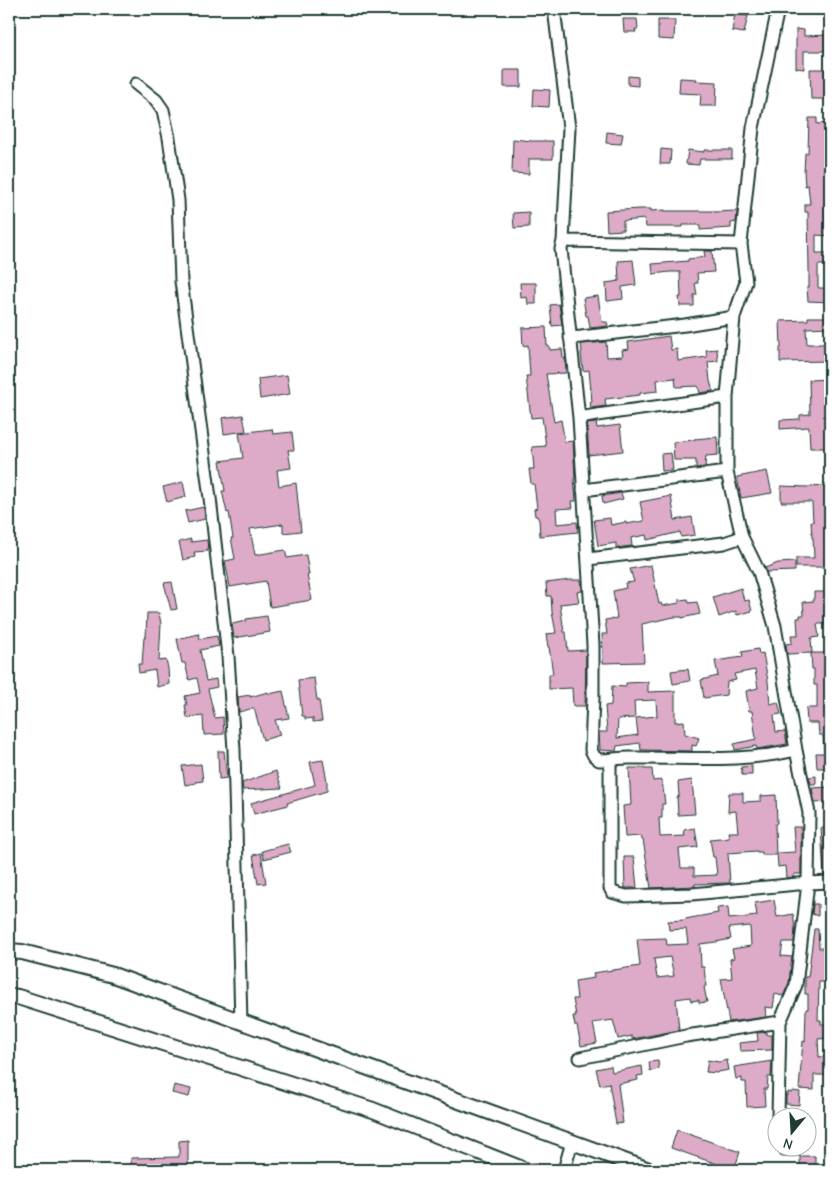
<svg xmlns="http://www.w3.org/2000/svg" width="839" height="1179" viewBox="0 0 839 1179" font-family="'Comic Neue',sans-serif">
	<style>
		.building { fill: #ddaac7; stroke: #1f3d34; fill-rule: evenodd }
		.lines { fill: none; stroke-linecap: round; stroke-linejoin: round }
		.minor-casing { stroke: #1f3d34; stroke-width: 15 }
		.major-casing { stroke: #1f3d34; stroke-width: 18 }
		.minor { stroke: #fff; stroke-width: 11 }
		.major { stroke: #fff; stroke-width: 14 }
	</style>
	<rect width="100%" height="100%" fill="#fff"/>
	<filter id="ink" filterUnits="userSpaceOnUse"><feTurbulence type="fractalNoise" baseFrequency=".02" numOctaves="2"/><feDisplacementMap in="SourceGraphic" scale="10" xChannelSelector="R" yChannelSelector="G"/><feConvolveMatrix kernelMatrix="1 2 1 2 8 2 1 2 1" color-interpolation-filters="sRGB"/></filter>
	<g filter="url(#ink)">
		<path class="building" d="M735,14L748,16L744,33L732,31Z
			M623,19H637L638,29H635L636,32H624Z
			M658,20H675L674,40L658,39Z
			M796,29L804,30V36L829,35V51H804V69L796,68Z
			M810,69H827V74L830,73V84H825L826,99H811Z
			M504,70H521V87H504Z
			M628,76L638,77V86L628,85Z
			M680,78L697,79L696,81L717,82L716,106H700L701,94L679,93Z
			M534,89L550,90L549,107L533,106Z
			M809,118H817V124L828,123L825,173L830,174V236L816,235V253H829V265H818V287L819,288H830V302L808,301L807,287H809V270L808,212H805V204H810L808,185L805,186L804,172L805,153H808Z
			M607,132L623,134L621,144L606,143Z
			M513,139L532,141H553V159H529V174L512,173Z
			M661,149L671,150L670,164H660Z
			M688,150L704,152V150H732V159H700L699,165L686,164Z
			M640,209H651V211L665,210V211H714V212L737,211V214L736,222L731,223V228L700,230V225H683V227H646L645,219L623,221V230L607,231L606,211Z
			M529,212V227L514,228L513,213Z
			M704,251H712L714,272L697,273L698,283H695L697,295H694V306H680L679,297H681L680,272H670L653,274L652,264L688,261V259L705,257Z
			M633,260L636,285L622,287L623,299L607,301L606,283L619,281L618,261Z
			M520,283H536V304H528L527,297L521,298Z
			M598,296L602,322H607L608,326L590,328L588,316H586L583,298Z
			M559,304L562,325L552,326L550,305Z
			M808,317H829V327L806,328L807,344H830V361L780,362V348H781L780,321L808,320Z
			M546,327L547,346H549L550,350L562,349L563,358H565L566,373L546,374L554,422L561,420L565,442L573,441L575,478H574L576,501H572L573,508L556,509L557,524L577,522L578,532L540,536L539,520L537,516H535L534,509L537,508L534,484H531L529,469H534L532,447L546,446L542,417L531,418L526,376H530L528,345L523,346L522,328Z
			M669,336L671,350L677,349L678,361L707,357L706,350L717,349L718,361L708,362L710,381L713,391L700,393L698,386L676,387L675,378L657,380L658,391L640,393V395L605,399L606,406L591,408L590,402H592L589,370L583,371L581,353L582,352L581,344L606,342L607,357L623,356L622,350L629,349L628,342Z
			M287,375L290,394L260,399L258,379Z
			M830,379V406H828L830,448H810L809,427L780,429V420L800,419V415L810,414L809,380Z
			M243,415L246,431L224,434L222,418Z
			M596,423L597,428L620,425L623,451L589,455L587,424Z
			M272,429L273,434L292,432L294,450H288L291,468L277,470L279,486L296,483L301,531L283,533V524L250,529L255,555L285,550L287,558L306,555L309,575H307L312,600L270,607L266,581L230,587L225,561L235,559L231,538H233L229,512L227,513L222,491H225L220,461L243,458L239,433Z
			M717,437L718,455L706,456L705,467L696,468V460H674L673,442L695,440L694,439Z
			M671,453L673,470L662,471L661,454Z
			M767,471L772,493L741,498L737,477Z
			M183,482L186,497L167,502L163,487Z
			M781,486L808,487L828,486L830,510V564H827V567H796V558H814L813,538H812L811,522H813L812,503L811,502H781Z
			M621,493L623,499L603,504L602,496Z
			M671,496L675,520L692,517L695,535L681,537L680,532L647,540L646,535L631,538L632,546L616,548V543L598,546L594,520L610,518L611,525L626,522V524L644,521L640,502Z
			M204,507L205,519L188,523L185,511Z
			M191,539V542L207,540L208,551L194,552L195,557L183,560L179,542Z
			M795,562V571L767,572L765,568L778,563Z
			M651,565L659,604L661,603L662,606L680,603L679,600L688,599L689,603L697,602L700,614L682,618V617H674L642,624L644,662L603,663V654L602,634H607L605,620L617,618L613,591L626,588L625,583L634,582L630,569Z
			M570,580H581L582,591L577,592L579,602L560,604L564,632H566L568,651L586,650L585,706H573L572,688L549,689V674H553L549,647H548L546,634L556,633L552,612L551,596H547L546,583Z
			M172,582L177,609L171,610L164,583Z
			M741,588L744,601L749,600L752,611L737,615L736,611L719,617L713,597Z
			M814,592H830V608H827V624H817L819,637L811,638L812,653L787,654L786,644L792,643L791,635H798L797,618H800V615H804L803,602L814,601Z
			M147,613H159L161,624L159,661L166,660L168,668L169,684L157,687L155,670L139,673L138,664H142L144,637H146Z
			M267,616L270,632L234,638L232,624L246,621V619Z
			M199,634L200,639L217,636L219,646L200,650L206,681L216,679L217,687L208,689L215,718L223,717L224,734L204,735L203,716L187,718L185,705H187L185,696L200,693L197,678L189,680L185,663H182L177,639Z
			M758,649L759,654L763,653L768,681L770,704L778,702L781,714L774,715L776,732L785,731L787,744L757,749L756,746L735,750L734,744L756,739L752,711H749L746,691L758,688L755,670L734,674L736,680L727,682L726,695L704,698L701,680L718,676L715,661L743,657L742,652Z
			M811,653H830V768H817L816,753H824L823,735H819L818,723H807L806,708H817V685H814V669H812Z
			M688,669L690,681L673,684L671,671Z
			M314,678L317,700H319L322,721L313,722V718L305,719V716H302L298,680Z
			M648,682V692L675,691V722L684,721L685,734L699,738L696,746L692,745V751L641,750L640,743L617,746L616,751L600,750L599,732H607L605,706L611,705L612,686L626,687V683ZM656,700L657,716L636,718L638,735L617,738L618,719L635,718L634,701Z
			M283,691L289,718L275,720L280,735L263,740L254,708L239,712L238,697L250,695V697L268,692L269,694Z
			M218,751H224L227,778L219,779Z
			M323,760L327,781V791L287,803L288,805L254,814L251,803L315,785L310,762Z
			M201,764L203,781L195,782L196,783L185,785L182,766Z
			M752,766V775H742L741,767Z
			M629,768H644V769H652L653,781L662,780L665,804H662V818H659L660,837L685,836L684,830L695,828L698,847L679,849L681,868H694V876L717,875L715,857H713L710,839L729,837L728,832H738L736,811L728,812L729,793H743V802L761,801V796L776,795L777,823L775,824L776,855H762V852H757V851L728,853L730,883L695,884V886L651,888L643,840H642L641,836L625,837L623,806L631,805Z
			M276,771L282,788L243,790L242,783Z
			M816,776V784H811L809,777Z
			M692,780L695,814L678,815L677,797L679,796L678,782Z
			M830,787V802L815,803L812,788Z
			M793,827H801V874H794V877L786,878L785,866L778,867L777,853L795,852Z
			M821,828H830V874H824Z
			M288,844L291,852L264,859L262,851Z
			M261,853L266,883L258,884L253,855Z
			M624,857H634L637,888H625Z
			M774,900L777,917L793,914L795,927L794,942H783L781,956L792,957L789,983L783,996L775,994L773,1008L765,1007L766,1017L729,1022L721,979L732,978L730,959L734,958L732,949L751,946L750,926L729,928L731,939L716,942L700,944L701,967H704L706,986L704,987L707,1002L699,1003V1000L691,1001L690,997L676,999L679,1030L632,1039V1036L618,1039L613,1020L593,1023L597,1043L581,1046L577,1026H575L573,1016H576L573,999H577L575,981L594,978L593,973L640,966L637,939L666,938L667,945L688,944L686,929L669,930L668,921L684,920L685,919L718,913L717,908L728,907L729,919L757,916L755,903ZM670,957L674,976L657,978L654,959Z
			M813,904H818V916L812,914Z
			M814,929H818L819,948H830V982H819L818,1020H821V1024H830V1038L818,1039L819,1057L830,1056V1075H814V1090L799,1089L803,1041L805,1042L806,1009H808V994H805V977H808Z
			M767,1032V1035H772V1050L740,1051L739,1043L758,1041L757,1033Z
			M708,1060L719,1062L727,1060L729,1070L718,1072L717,1073L706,1072Z
			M658,1061L659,1069L650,1071L649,1062Z
			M772,1061L771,1077H768L767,1089H764L765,1106L747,1107L746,1082H742V1078L736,1079L734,1067Z
			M611,1066L612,1072L642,1066L643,1075L637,1076L638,1080L618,1084L623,1123L616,1124L609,1083L600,1085L596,1069Z
			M174,1085L191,1089L189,1097L172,1093Z
			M792,1091L800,1092L799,1105L786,1104V1095H788V1092L792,1093Z
			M677,1130L740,1152L734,1170L671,1148Z
			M188,1140V1165L131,1166V1158L179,1157V1141Z
			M780,1146H800V1156H780Z
			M800,1156H815V1170H800Z"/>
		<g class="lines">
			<defs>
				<path id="minor" d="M554,9L569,128L563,241L561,249L579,418L593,645V698L591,750L594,756L599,760C609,760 619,758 630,758C685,757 742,763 796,750
					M136,84L156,100L163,110L169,138L178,200L181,281L210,498L228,656L234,750L241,1022
					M563,241L741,244
					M570,338L581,337L685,325L734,317
					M579,418L597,415L727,397
					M583,490L727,472
					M588,559L724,543L742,537
					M610,760V888L612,892L626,896L692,894L808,883L830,882
					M580,1058L686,1036L780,1022
					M778,1116L780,1022L796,985L808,883L809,813L796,750L775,626L759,572L742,537L727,472V397L734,317L746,282L741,244L753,128L778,9
					M564,1170L572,1142"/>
				<path id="major" d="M9,951L22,952L113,975L649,1170
					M9,996L18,997L373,1110L525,1170"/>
			</defs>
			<use href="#minor" class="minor-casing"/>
			<use href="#major" class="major-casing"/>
			<use href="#minor" class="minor"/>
			<use href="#major" class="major"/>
		</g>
	</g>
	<rect width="839" height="1179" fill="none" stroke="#fff" stroke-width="30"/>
	<rect x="15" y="15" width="809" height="1149" fill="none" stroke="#1f3d34" stroke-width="2" filter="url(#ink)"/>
	<g transform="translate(792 1132) rotate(198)"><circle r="24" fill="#ffffff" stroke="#a5b1ae"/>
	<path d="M0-4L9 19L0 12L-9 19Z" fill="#1f3d34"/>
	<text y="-8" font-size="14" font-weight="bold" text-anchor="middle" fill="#1f3d34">N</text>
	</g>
</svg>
